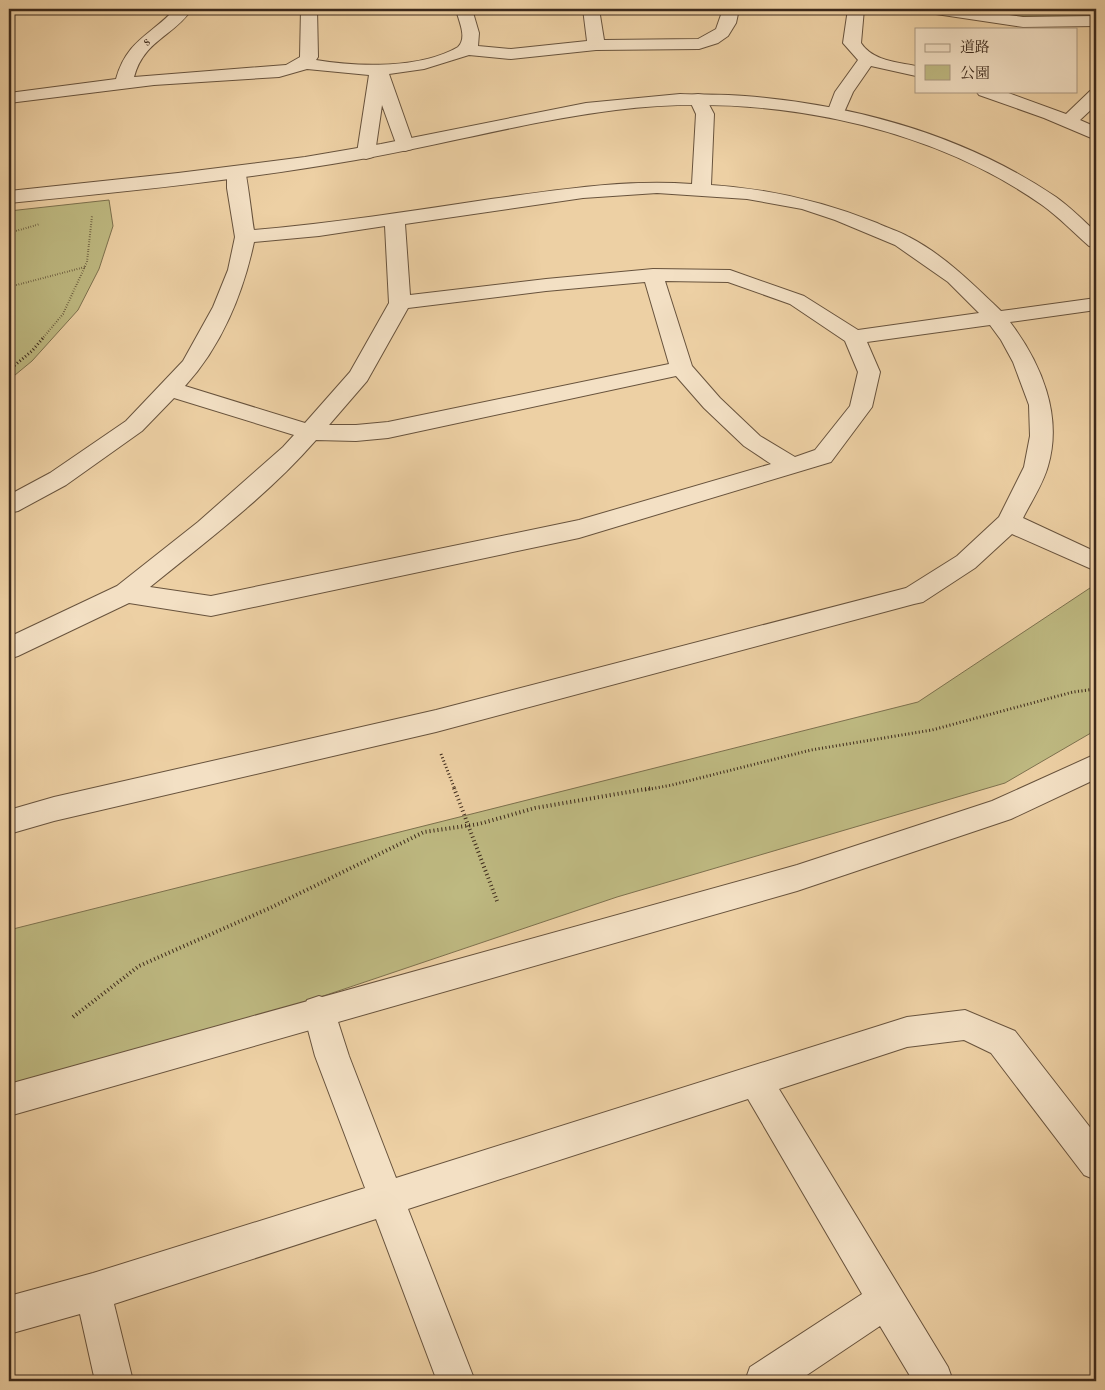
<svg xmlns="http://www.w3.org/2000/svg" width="1105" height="1390" viewBox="0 0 1105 1390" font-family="'IM FELL Double Pica','Noto Serif JP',serif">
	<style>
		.green { fill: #beb981; stroke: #7d714e }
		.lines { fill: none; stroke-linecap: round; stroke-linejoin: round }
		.minor-casing { stroke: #68533d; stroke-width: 2 }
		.tertiary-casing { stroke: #68533d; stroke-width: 2 }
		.path-far2 { stroke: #3c291b; stroke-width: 2; stroke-dasharray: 0.5 2; stroke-linecap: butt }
		.path-far1 { stroke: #3c291b; stroke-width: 3; stroke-dasharray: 1 2.5; stroke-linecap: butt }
		.path { stroke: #3c291b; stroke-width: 4; stroke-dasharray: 1 3; stroke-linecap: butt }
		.minor { fill: #f3e0c4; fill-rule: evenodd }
		.tertiary { fill: #f3e0c4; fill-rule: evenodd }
		.labels { text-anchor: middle; stroke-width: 4; stroke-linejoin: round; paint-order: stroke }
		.far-street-label { font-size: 15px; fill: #3c291b; stroke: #f3e0c4 }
	</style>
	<rect width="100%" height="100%" fill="#edd0a4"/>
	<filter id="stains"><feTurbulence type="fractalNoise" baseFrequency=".004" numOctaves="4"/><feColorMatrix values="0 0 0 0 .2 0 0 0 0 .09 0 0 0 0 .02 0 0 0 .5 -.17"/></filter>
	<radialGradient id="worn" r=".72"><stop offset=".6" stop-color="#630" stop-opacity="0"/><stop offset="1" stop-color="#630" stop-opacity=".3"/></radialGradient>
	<path class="green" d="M983,9H1087L1095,19H1033L985,13Z
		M109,200L113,226L99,269L78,310L32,361L9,380V211Z
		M1096,584V730L1005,783L617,897L9,1102V930L918,702Z"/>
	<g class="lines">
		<defs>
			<path id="minor" d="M175,9H192C173,37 144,40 134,77L286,65L300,57L301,9H317L318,57L316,60C358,67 420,69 458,47C468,37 458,20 456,9H472L479,33L478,46L511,49L587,41L583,9H599L604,40L698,39L716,29L723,9H739L736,23L728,36L718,43L699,49L596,50L511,59L469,55L424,69L389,74L414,145L412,149L405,151L398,149L382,105L375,153L373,157L366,159L359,157L357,153L369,75L307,69L279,77L154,85L9,103V93L116,79C127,40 150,36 175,9Z
				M848,9H864L861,43C873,61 897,62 916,66V76L871,66L853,92L842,117L836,118L830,117L827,113L835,92L858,60L843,43Z
				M928,9H968L1023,17L1096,16V26L1023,27L936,14L930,12Z
				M1096,90V105L1080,120L1096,127V140L1044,118L979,95L976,91H1003L1066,114L1090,91Z
				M698,94L704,95L714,114L711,185C770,189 822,201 877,223C887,228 899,231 909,237C944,255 973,284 1001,311L1096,298V310L1010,322C1041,363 1063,415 1048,466C1043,484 1031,502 1023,518L1096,552V571L1012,534L975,568L923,602L914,604L436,732L54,821L9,834V810L54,797L436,710L906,588L957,556L999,517L1024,467L1030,436L1029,405L1013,362L1001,340L990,325L867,342L880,372L872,407L831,462L579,538L211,616L129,603L18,656L9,659V637L117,586L198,522L283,447L294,435L174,398L142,431L66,485L18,511L9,513V495L50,473L126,421L183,361L213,307L228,270L235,237L227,188V172L230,168L237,166L244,168C247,172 252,220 254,230C333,223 412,211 491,199C558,190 624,179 692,184L696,114L689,99L692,95ZM657,193L747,199L802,209L835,220L895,245L948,282L979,313L858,330L804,296L730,270L653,269L546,279L410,295L405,224L583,198ZM385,226L389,303L350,372L305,423L185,386C221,347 243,294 254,242L319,236ZM665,281L728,282L790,304L845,341L858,372L850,406L815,450L795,457L760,436L720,398L692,366ZM645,282L669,364L388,422L356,425H329L367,381L408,308L546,291ZM676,376L704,408L744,446L771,464L579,520L211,596L150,587C207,541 268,495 316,440L356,441L388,438Z
				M319,996L331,1000L349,1056L396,1178L907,1017L965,1010L1015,1031L1096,1135V1180L1084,1175L991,1053L964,1040L907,1047L779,1089L948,1367L953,1381H913L880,1326L798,1381H745L750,1367L862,1294L748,1099L408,1209L475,1381H437L376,1219L114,1304L133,1381H95L80,1314L9,1334V1296L93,1273L365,1188L315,1056L303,1011L307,1000Z"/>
			<path id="tertiary" d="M680,94C701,95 723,94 745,96C854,105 964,135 1056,197C1070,207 1083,220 1096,232V248L1089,246C1074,233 1059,217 1042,205C924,122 758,92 616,110C528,121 443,145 356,160C241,180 124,192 9,203V191L178,173L305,157L381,144L586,103Z
				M1096,754V779L1011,819L797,891L9,1116V1084L797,865L992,801Z"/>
		</defs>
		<use href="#minor" class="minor-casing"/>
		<use href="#tertiary" class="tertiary-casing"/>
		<path class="path-far2" d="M9,233L40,224
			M9,287L85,267
			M42,339L63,314L87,262L92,216"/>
		<path class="path-far1" d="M9,370L32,351L43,338
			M441,754L455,790
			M645,790L672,785L811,750L932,730L1073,692L1096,689"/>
		<path class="path" d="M454,788L497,901
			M73,1017L139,966L270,908L424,832L479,824L535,808L652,788"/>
		<use href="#minor" class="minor"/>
		<use href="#tertiary" class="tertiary"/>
	</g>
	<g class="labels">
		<g class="far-street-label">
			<text transform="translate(146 41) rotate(-41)" y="5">s</text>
		</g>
	</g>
	<rect width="1105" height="1390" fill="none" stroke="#edd0a4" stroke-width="30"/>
	<rect x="10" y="10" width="1085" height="1370" fill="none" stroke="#3c291b" stroke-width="2.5"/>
	<rect x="15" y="15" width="1075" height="1360" fill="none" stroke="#3c291b"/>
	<rect x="915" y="28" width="162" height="65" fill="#f3e0c4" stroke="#aa9780"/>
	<rect x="925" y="44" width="25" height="8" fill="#f3e0c4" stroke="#aa9780"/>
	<text x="960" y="52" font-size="15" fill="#3c291b">道路</text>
	<rect x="925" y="65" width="25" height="15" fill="#beb981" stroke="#aa9780"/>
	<text x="960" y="78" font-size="15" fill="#3c291b">公園</text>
	<rect width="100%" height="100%" filter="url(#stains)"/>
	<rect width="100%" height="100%" fill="url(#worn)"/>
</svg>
